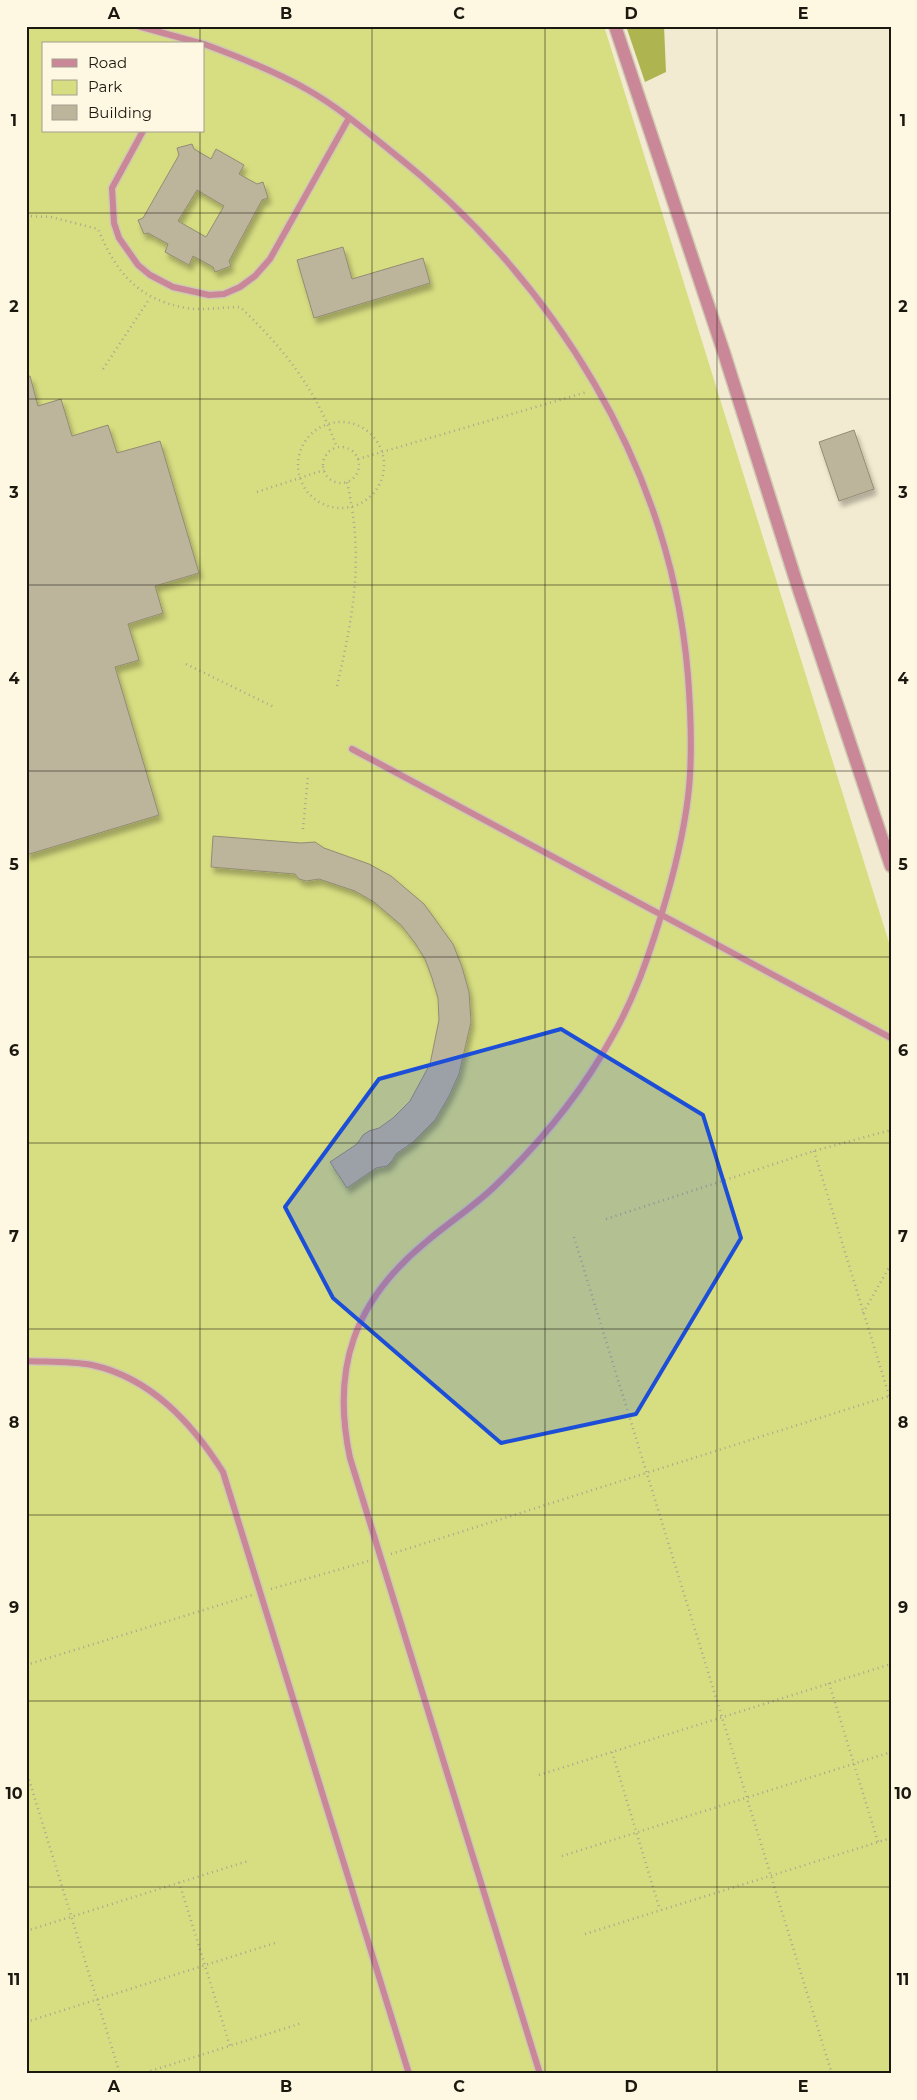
<svg xmlns="http://www.w3.org/2000/svg" width="917" height="2100" viewBox="0 0 917 2100" font-family="Montserrat,sans-serif">
	<style>
		.green { fill: #d7dd81; fill-rule: evenodd }
		.forest { fill: #aeb44f }
		.building { fill: #bcb59c; stroke: #938c74; fill-rule: evenodd; filter: url(#shadow) }
		.lines { fill: none; stroke-linecap: round; stroke-linejoin: round }
		.service-casing { stroke: #d0c9b2; stroke-width: 9 }
		.minor-casing { stroke: #d0c9b2; stroke-width: 15 }
		.path { stroke: #aba590; stroke-width: 2.5; stroke-dasharray: 1 4; stroke-linecap: butt }
		.service { stroke: #c98798; stroke-width: 6 }
		.minor { stroke: #c98798; stroke-width: 12 }
		.marked { fill: #1d4ed8; fill-opacity: 0.2; stroke: #1d4ed8; stroke-width: 4; stroke-linejoin: round }
		.grid { fill: none; stroke: #1b180f; stroke-width: 1; stroke-opacity: 0.55 }
		.neatline { fill: none; stroke: #1b180f; stroke-width: 2 }
		.grid-label { font-size: 16px; text-anchor: middle; font-weight: bold; fill: #1b180f }
	</style>
	<defs>
		<filter id="shadow"><feDropShadow dx="3" dy="5.5" stdDeviation="2.5" flood-color="#0004"/></filter>
	</defs>
	<rect width="100%" height="100%" fill="#f3ebd1"/>
	<path class="green" d="M26,26H604L891,949V2074H26ZM44,44H204V131H44Z"/>
	<path class="forest" d="M626,26H664L666,72L645,82Z"/>
	<path class="building" d="M192,144L194,149L211,159L216,149L244,165L239,174L257,184L263,182L268,198L262,200L229,261L231,266L215,272L213,267L193,256L189,265L165,252L168,244L148,233L144,234L138,220L143,218L179,155L177,148ZM197,190L224,206L206,237L178,221Z
		M343,247L352,279L423,258L430,283L314,318L297,260Z
		M30,376L38,406L61,399L72,436L108,425L117,453L160,441L199,573L155,586L163,613L128,624L139,660L115,667L159,815L26,855V377Z
		M854,430L874,489L839,501L819,442Z
		M213,836L301,843L315,842L324,848L369,864L391,876L424,904L453,944L462,967L469,992L471,1022L459,1074L449,1096L435,1120L413,1142L396,1154L392,1161L387,1166L376,1168L347,1188L330,1162L357,1144L363,1135L369,1131L379,1128L393,1118L410,1101L430,1064L439,1020L438,998L432,978L425,959L415,943L401,925L374,902L355,891L319,879L306,881L299,879L295,874L211,867Z"/>
	<g class="lines">
		<defs>
			<path id="service" d="M138,26L203,44
				M204,44C239,57 275,71 308,90C338,107 365,130 392,152C554,280 671,467 688,676C691,716 693,757 688,797C683,838 673,877 661,916C648,958 634,999 612,1037C581,1094 540,1143 494,1187C472,1208 448,1223 426,1242C354,1301 331,1368 350,1458L540,2074
				M143,131L112,188L114,223L119,238L138,265L150,275L173,287L209,295L224,294L240,287L255,276L270,259L349,118
				M352,749L891,1038
				M26,1361C47,1362 71,1361 92,1365C151,1378 192,1423 223,1472L409,2074"/>
			<path id="minor" d="M615,26L724,353L796,581L891,866"/>
		</defs>
		<use href="#service" class="service-casing"/>
		<use href="#minor" class="minor-casing"/>
		<path class="path" d="M26,216L51,217L98,229C116,272 137,299 186,308C203,311 222,307 240,307C284,348 317,391 337,448
			M103,369L150,298
			M298 465a43 43 0 1 1 86 0a43 43 0 1 1-86 0Z
			M323 465a18 18 0 1 1 36 0a18 18 0 1 1-36 0Z
			M358,459L587,392
			M257,492L324,470
			M186,664L274,707
			M337,686C354,613 364,557 347,482
			M303,829L308,776
			M814,1151L891,1402
			M606,1219L814,1151L891,1130
			M574,1237L832,2074
			M863,1313L891,1264
			M391,1554L889,1396
			M271,1589L372,1560
			M26,1665L252,1595
			M829,1683L878,1842
			M612,1752L660,1910
			M26,1770L120,2074
			M539,1775L891,1664
			M562,1856L891,1752
			M179,1882L230,2046
			M26,1931L248,1861
			M585,1934L891,1838
			M26,2022L275,1943
			M141,2074L302,2023"/>
		<use href="#service" class="service"/>
		<use href="#minor" class="minor"/>
	</g>
	<path class="marked" d="M561,1029L703,1115L741,1238L636,1414L501,1443L333,1298L285,1207L379,1079Z"/>
	<path class="grid" d="M200,26V44M372,26V2074M545,26V2074M717,26V2074M200,131V2074M26,213H891M26,399H891M26,585H891M26,771H891M26,957H891M26,1143H891M26,1329H891M26,1515H891M26,1701H891M26,1887H891"/>
	<rect width="917" height="2100" fill="none" stroke="#fef8e3" stroke-width="55"/>
	<rect x="42" y="42" width="162" height="90" fill="#fef8e3" stroke="#a39e8e"/>
	<rect x="52" y="59" width="25" height="8" fill="#c98798" stroke="#a39e8e"/>
	<text x="88" y="68" font-size="15" fill="#1b180f">Road</text>
	<rect x="52" y="80" width="25" height="15" fill="#d7dd81" stroke="#a39e8e"/>
	<text x="88" y="92" font-size="15" fill="#1b180f">Park</text>
	<rect x="52" y="105" width="25" height="15" fill="#bcb59c" stroke="#a39e8e"/>
	<text x="88" y="118" font-size="15" fill="#1b180f">Building</text>
	<rect x="28" y="28" width="862" height="2044" class="neatline"/>
	<g class="grid-label">
		<text x="114" y="19">A</text>
		<text x="286" y="19">B</text>
		<text x="459" y="19">C</text>
		<text x="631" y="19">D</text>
		<text x="803" y="19">E</text>
		<text x="14" y="126">1</text>
		<text x="903" y="126">1</text>
		<text x="14" y="312">2</text>
		<text x="903" y="312">2</text>
		<text x="14" y="498">3</text>
		<text x="903" y="498">3</text>
		<text x="14" y="684">4</text>
		<text x="903" y="684">4</text>
		<text x="14" y="870">5</text>
		<text x="903" y="870">5</text>
		<text x="14" y="1056">6</text>
		<text x="903" y="1056">6</text>
		<text x="14" y="1242">7</text>
		<text x="903" y="1242">7</text>
		<text x="14" y="1428">8</text>
		<text x="903" y="1428">8</text>
		<text x="14" y="1613">9</text>
		<text x="903" y="1613">9</text>
		<text x="14" y="1799">10</text>
		<text x="903" y="1799">10</text>
		<text x="14" y="1985">11</text>
		<text x="903" y="1985">11</text>
		<text x="114" y="2092">A</text>
		<text x="286" y="2092">B</text>
		<text x="459" y="2092">C</text>
		<text x="631" y="2092">D</text>
		<text x="803" y="2092">E</text>
	</g>
</svg>
